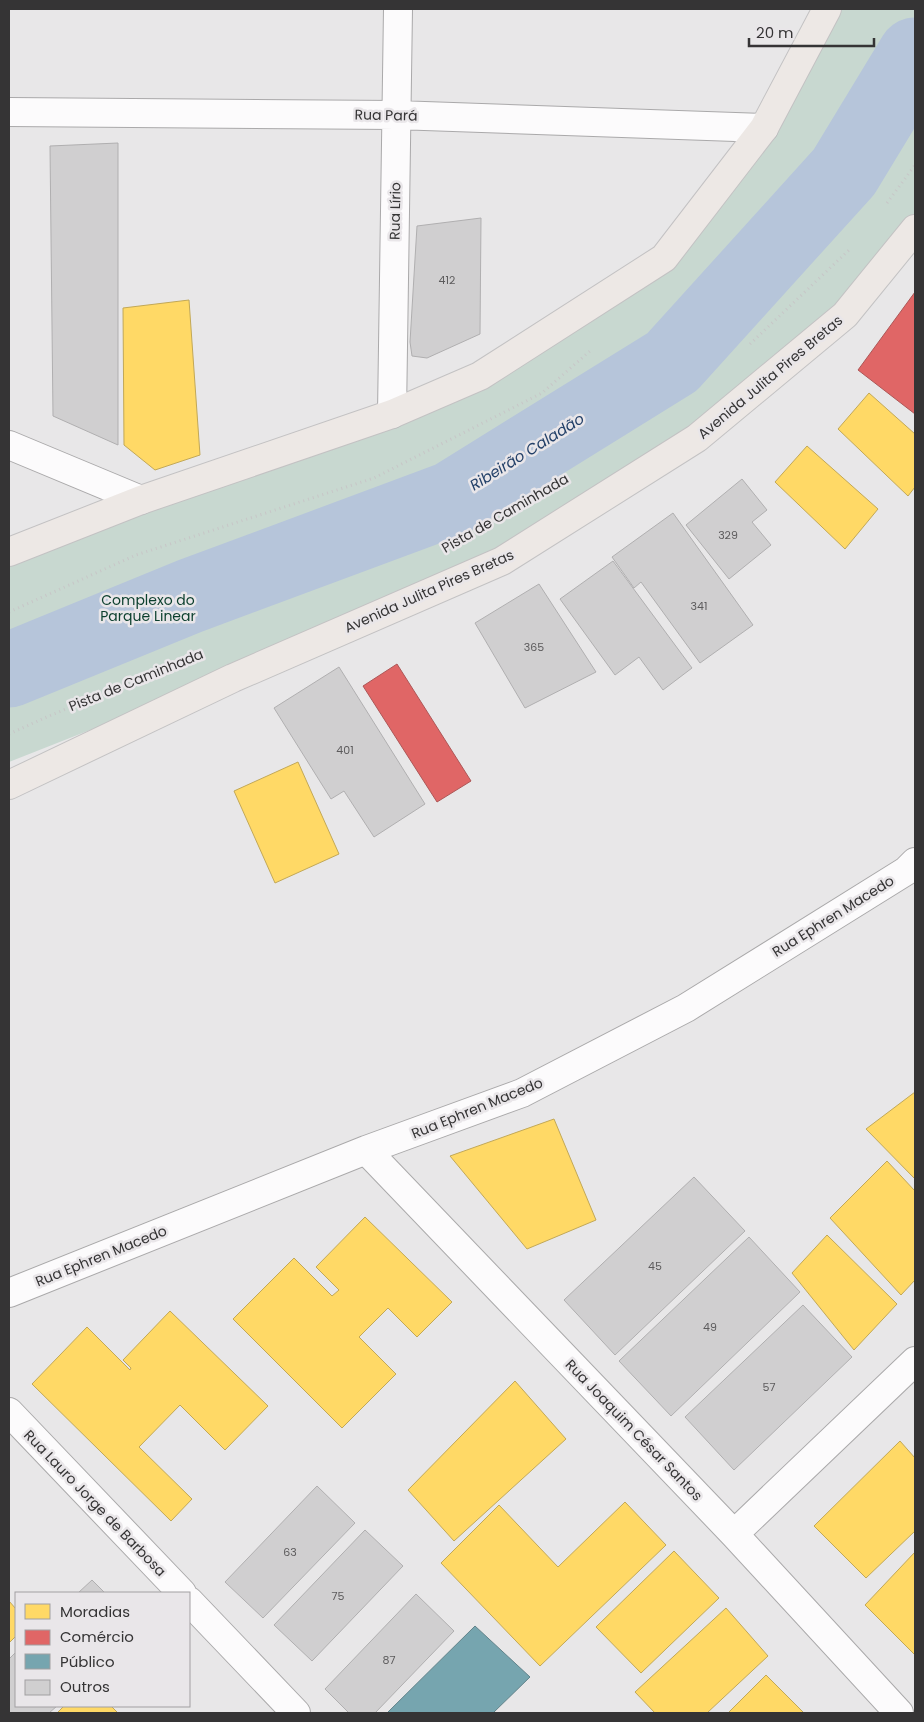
<svg xmlns="http://www.w3.org/2000/svg" width="924" height="1722" viewBox="0 0 924 1722" font-family="Poppins,sans-serif">
	<style>
		.green { fill: #c8d8d0 }
		.homes { fill: #ffd966; stroke: #c2a857 }
		.shops { fill: #e06666; stroke: #ad5757 }
		.public { fill: #76a5af; stroke: #62838a }
		.lines { fill: none; stroke-linecap: round; stroke-linejoin: round }
		.river { stroke: #b6c5da; stroke-width: 75 }
		.building { fill: #d0cfd0; stroke: #b0afb0 }
		.minor-casing { stroke: #aaa9aa; stroke-width: 30 }
		.major-casing { stroke: #c3c2c3; stroke-width: 30 }
		.path { stroke: #c7c6c7; stroke-width: 3; stroke-dasharray: 1 4; stroke-linecap: butt }
		.minor { stroke: #fcfbfc; stroke-width: 28 }
		.major { stroke: #ede8e5; stroke-width: 28 }
		.labels { text-anchor: middle; stroke-width: 5; stroke-linejoin: round; paint-order: stroke }
		.number-label { font-size: 11px; fill: #5c5b5c }
		.street-label { font-size: 14px; fill: #353435; stroke: #e9e6e9 }
		.park-label { font-size: 14px; fill: #0b3f2d; stroke: #e9e6e9 }
		.water-label { font-size: 15px; font-style: italic; fill: #244169; stroke: #e9e6e9 }
	</style>
	<rect width="100%" height="100%" fill="#e8e7e8"/>
	<path class="green" d="M835,9H915V226L841,311L696,435L502,554L232,674L9,762V565L122,518L368,435L671,259Z"/>
	<path class="homes" d="M189,300L200,455L155,470L124,445L123,308Z
		M869,393L915,434V487L908,496L838,429Z
		M807,446L878,509L845,549L775,482Z
		M298,762L339,854L275,883L234,791Z
		M915,1092V1179L866,1129Z
		M554,1119L596,1220L527,1249L450,1156Z
		M887,1161L915,1191V1280L901,1295L830,1218Z
		M365,1217L452,1302L417,1337L388,1308L359,1337L396,1374L342,1428L233,1319L294,1258L332,1296L339,1290L316,1267Z
		M827,1235L897,1304L854,1350L792,1273Z
		M170,1311L268,1406L225,1450L180,1405L139,1447L192,1499L171,1521L32,1384L87,1327L130,1370L131,1368L123,1360Z
		M515,1381L566,1439L454,1541L408,1490Z
		M900,1441L915,1458V1531L866,1578L814,1526Z
		M625,1502L666,1545L540,1666L441,1563L499,1505L558,1567Z
		M674,1551L719,1598L641,1673L596,1627Z
		M915,1552V1655L865,1605Z
		M9,1601L16,1609V1636L9,1643Z
		M726,1608L768,1656L707,1713H655L635,1692Z
		M766,1675L804,1713H728Z
		M64,1706H111L118,1713H57Z"/>
	<path class="shops" d="M915,292V414L858,370Z
		M397,664L471,781L437,802L363,686Z"/>
	<path class="public" d="M475,1626L530,1677L493,1713H387Z"/>
	<g class="lines">
		<path class="river" d="M9,670L190,596L451,499L672,362L844,172L915,55"/>
	</g>
	<path class="building" d="M118,143V445L53,416L50,146Z
		M481,218L480,334L427,358L412,356L410,342L417,226Z
		M742,479L767,510L752,522L771,545L729,579L686,525Z
		M673,513L753,625L700,663L641,582L634,588L612,557Z
		M613,561L692,668L663,690L639,657L615,675L560,599Z
		M539,584L596,672L525,708L475,623Z
		M339,667L425,804L374,837L344,791L331,799L274,708Z
		M694,1177L745,1231L615,1355L564,1300Z
		M749,1237L800,1292L671,1416L619,1361Z
		M803,1305L852,1357L734,1470L685,1417Z
		M317,1486L355,1523L263,1618L225,1582Z
		M365,1530L403,1566L312,1661L274,1625Z
		M92,1580L105,1593H78Z
		M416,1594L454,1631L375,1713H349L325,1689Z
		M16,1652V1706H57L49,1713H9V1659Z"/>
	<g class="lines">
		<defs>
			<path id="minor" d="M9,112L396,115L764,128
				M392,414L398,9
				M9,445L141,500
				M366,1150L734,1534L899,1713
				M9,1293L366,1150L522,1093L686,1008L906,871L915,862
				M9,1412L182,1593
				M734,1534L915,1361
				M189,1601L296,1713"/>
			<path id="major" d="M9,552L141,500L392,414L480,376L664,258L764,128L827,9
				M9,785L233,678L502,561L697,438L845,315L915,229"/>
		</defs>
		<use href="#minor" class="minor-casing"/>
		<use href="#major" class="major-casing"/>
		<path class="path" d="M887,203L915,165
			M750,344L849,250
			M9,612L136,555L374,478L542,393L590,351
			M9,734L49,716L156,672"/>
		<use href="#minor" class="minor"/>
		<use href="#major" class="major"/>
	</g>
	<g class="labels">
		<g class="number-label">
			<text x="447" y="284">412</text>
			<text x="728" y="539">329</text>
			<text x="699" y="610">341</text>
			<text x="534" y="651">365</text>
			<text x="345" y="754">401</text>
			<text x="655" y="1270">45</text>
			<text x="710" y="1331">49</text>
			<text x="769" y="1391">57</text>
			<text x="290" y="1556">63</text>
			<text x="338" y="1600">75</text>
			<text x="389" y="1664">87</text>
		</g>
		<g class="street-label">
			<text transform="translate(386 115) rotate(1)" y="5">Rua Pará</text>
			<text transform="translate(395 211) rotate(-89)" y="5">Rua Lírio</text>
			<text transform="translate(770 377) rotate(-40)" y="5">Avenida Julita Pires Bretas</text>
			<text transform="translate(505 513) rotate(-30)" y="5">Pista de Caminhada</text>
			<text transform="translate(429 591) rotate(-24)" y="5">Avenida Julita Pires Bretas</text>
			<text transform="translate(136 680) rotate(-22)" y="5">Pista de Caminhada</text>
			<text transform="translate(833 916) rotate(-32)" y="5">Rua Ephren Macedo</text>
			<text transform="translate(477 1108) rotate(-22)" y="5">Rua Ephren Macedo</text>
			<text transform="translate(101 1256) rotate(-22)" y="5">Rua Ephren Macedo</text>
			<text transform="translate(634 1430) rotate(46)" y="5">Rua Joaquim César Santos</text>
			<text transform="translate(95 1503) rotate(46)" y="5">Rua Lauro Jorge de Barbosa</text>
		</g>
		<g class="park-label">
			<text x="148" y="605">Complexo do<tspan x="148" dy="16">Parque Linear</tspan></text>
		</g>
		<g class="water-label">
			<text transform="translate(527 452) rotate(-32)" y="5">Ribeirão Caladão</text>
		</g>
	</g>
	<rect width="924" height="1722" fill="none" stroke="#353435" stroke-width="20"/>
	<rect x="15" y="1592" width="175" height="115" fill="#e9e6e9" stroke="#a19fa1"/>
	<rect x="25" y="1604" width="25" height="15" fill="#ffd966" stroke="#a19fa1"/>
	<text x="60" y="1617" font-size="15" fill="#353435">Moradias</text>
	<rect x="25" y="1630" width="25" height="15" fill="#e06666" stroke="#a19fa1"/>
	<text x="60" y="1642" font-size="15" fill="#353435">Comércio</text>
	<rect x="25" y="1654" width="25" height="15" fill="#76a5af" stroke="#a19fa1"/>
	<text x="60" y="1667" font-size="15" fill="#353435">Público</text>
	<rect x="25" y="1680" width="25" height="15" fill="#d0cfd0" stroke="#a19fa1"/>
	<text x="60" y="1692" font-size="15" fill="#353435">Outros</text>
	<path d="M749 38v8h125v-8" fill="none" stroke="#353435" stroke-width="2.5"/>
	<text x="756" y="38" font-size="15" fill="#353435" stroke="#e9e6e9" stroke-width="4" paint-order="stroke">20 m</text>
</svg>
